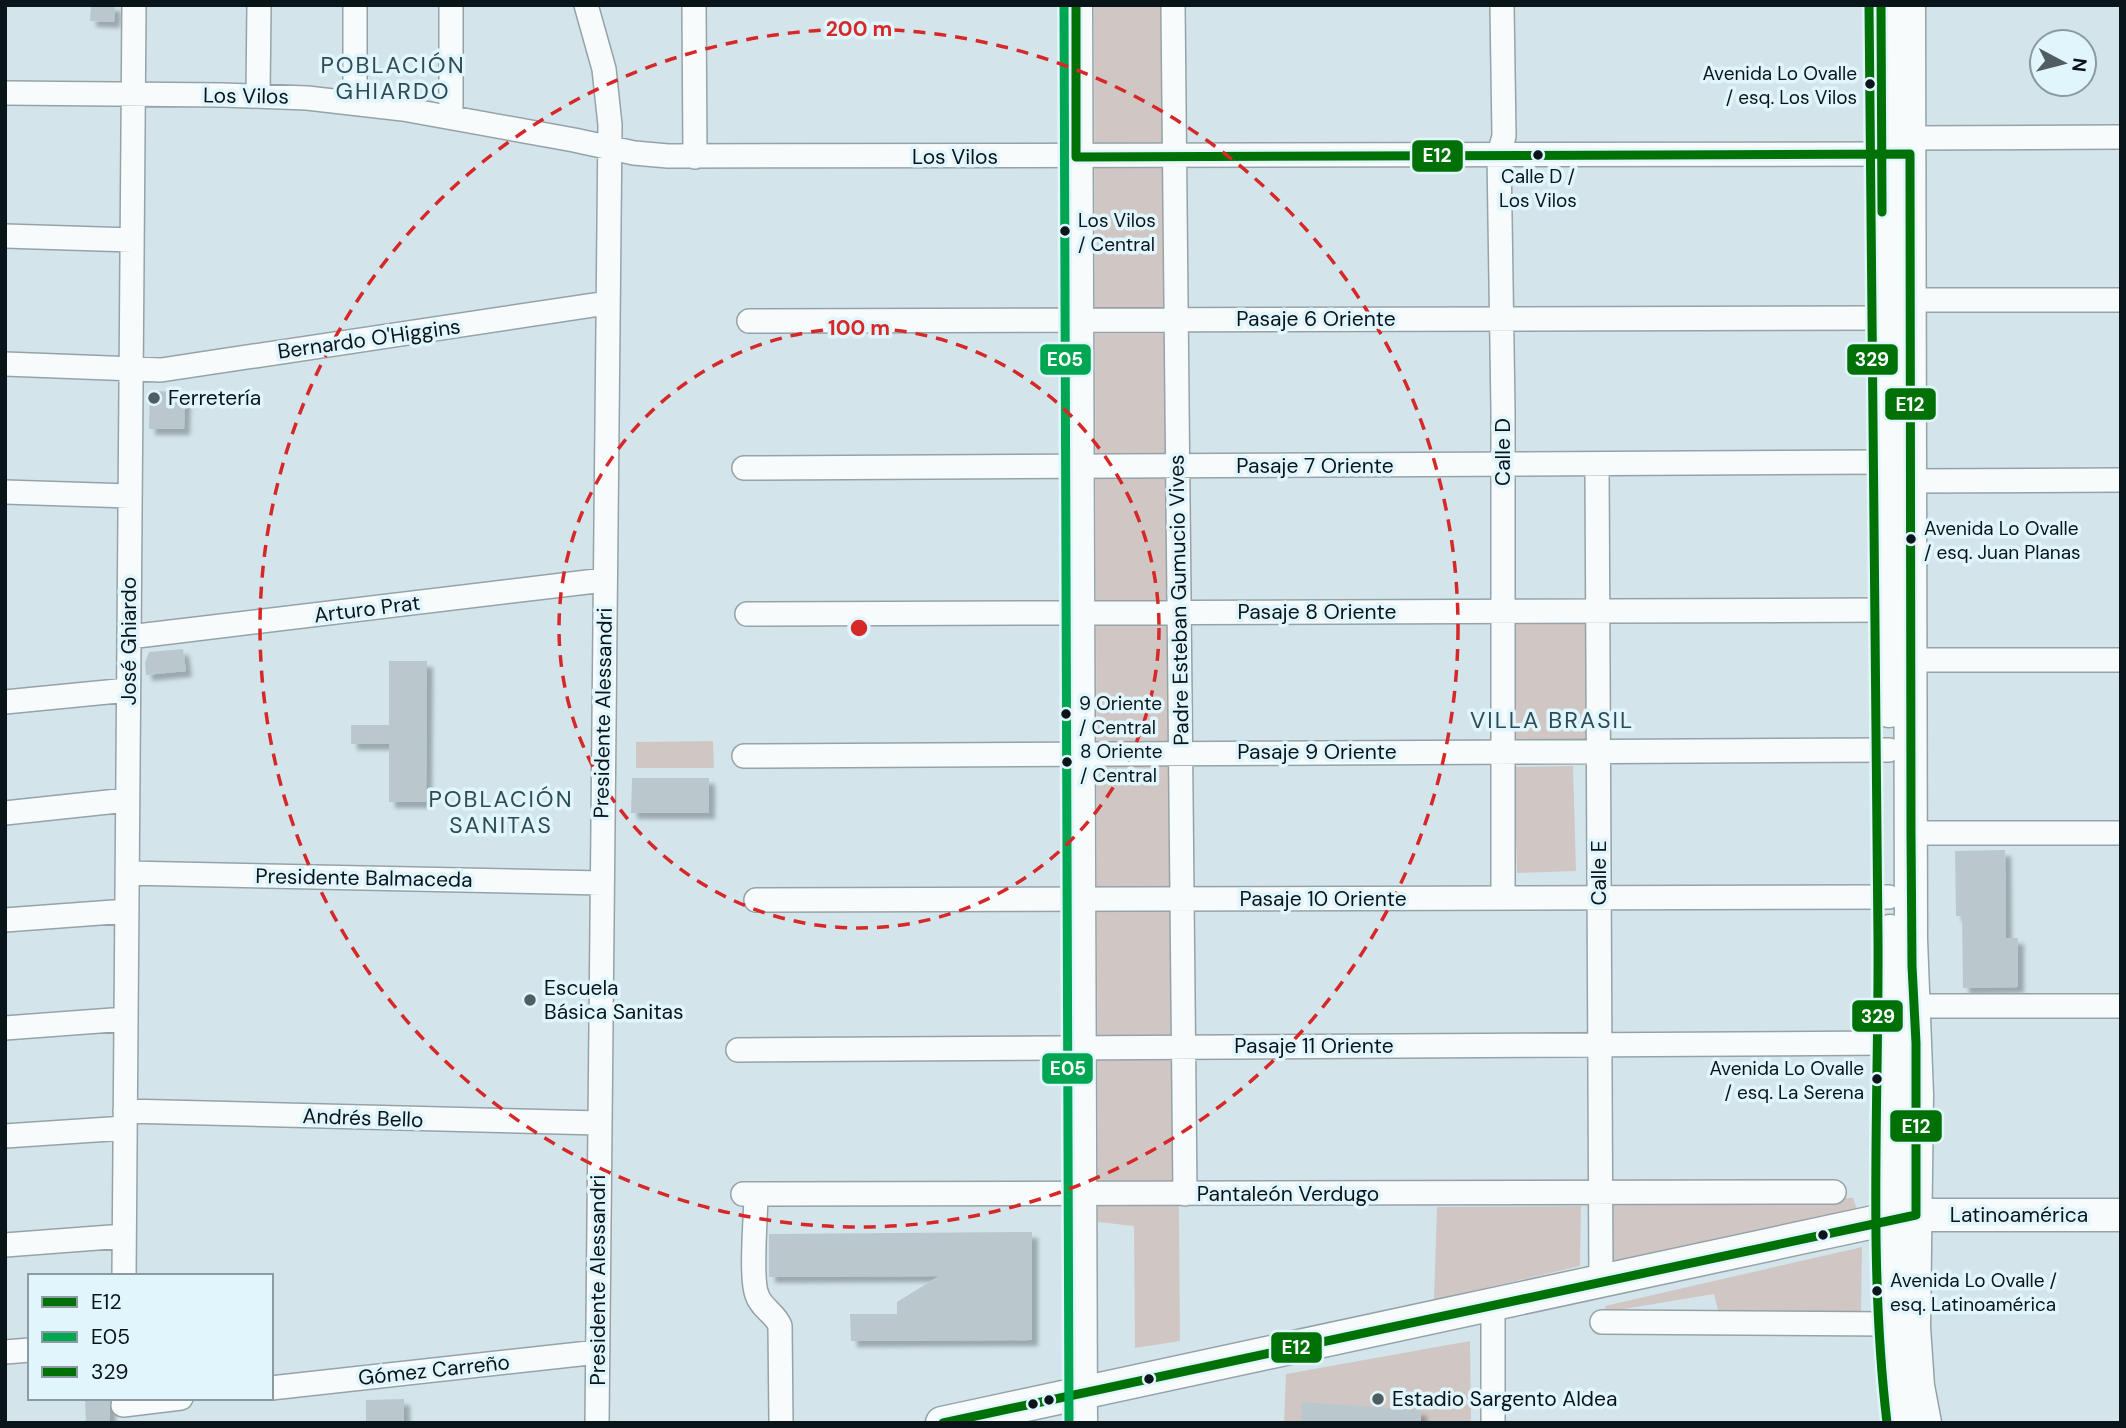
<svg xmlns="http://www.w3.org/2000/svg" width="2126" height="1428" viewBox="0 0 2126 1428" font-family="'DM Sans',sans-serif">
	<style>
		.green { fill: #d0c7c4 }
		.building { fill: #bac8cd; filter: url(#shadow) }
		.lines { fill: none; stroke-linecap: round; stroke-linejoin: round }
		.street-casing { stroke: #95a3a8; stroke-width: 26 }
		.secondary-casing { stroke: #95a3a8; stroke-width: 35 }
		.street { stroke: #f8fbfc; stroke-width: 23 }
		.secondary { stroke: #f8fbfc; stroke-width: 32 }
		.bus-1-casing { stroke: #e1f5fc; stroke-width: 14 }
		.bus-2-casing { stroke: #e1f5fc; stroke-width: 14 }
		.bus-3-casing { stroke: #e1f5fc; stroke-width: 14 }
		.bus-1 { stroke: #007106; stroke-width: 9 }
		.bus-2 { stroke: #00a651; stroke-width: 9 }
		.bus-3 { stroke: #007106; stroke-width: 9 }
		.ring { fill: none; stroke: #d62828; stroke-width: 3.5; stroke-dasharray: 12 9 }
		.bus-dot { fill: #091519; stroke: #e1f5fc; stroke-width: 2.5 }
		.poi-dot { fill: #505e62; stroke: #e1f5fc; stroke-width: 2.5 }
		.labels { text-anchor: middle; stroke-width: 7; stroke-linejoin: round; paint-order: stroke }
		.bus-label { font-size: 19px; fill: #091519; stroke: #e1f5fc; text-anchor: start }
		.street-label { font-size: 21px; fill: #091519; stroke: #e1f5fc }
		.poi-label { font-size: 21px; fill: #091519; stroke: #e1f5fc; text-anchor: start }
		.neighbourhood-label { font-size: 23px; letter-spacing: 2px; fill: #2f4b55; stroke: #e1f5fc }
		.centre { fill: #d62828; stroke: #e1f5fc; stroke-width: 3.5 }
		.ring-label { font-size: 21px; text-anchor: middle; font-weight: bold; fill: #d62828; stroke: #e1f5fc; stroke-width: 7; stroke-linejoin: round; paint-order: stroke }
		.line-badge { stroke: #e1f5fc; stroke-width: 2.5 }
		.badge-label { font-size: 19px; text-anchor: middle; font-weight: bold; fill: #fff }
	</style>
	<defs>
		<filter id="shadow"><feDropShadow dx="6" dy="6" stdDeviation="2" flood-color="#0004"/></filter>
	</defs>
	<rect width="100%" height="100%" fill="#d3e5eb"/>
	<path class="green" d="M1094,5H1169L1180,1341L1135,1348L1134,1226L1098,1222Z
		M1585,618L1592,624L1587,744L1517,745L1511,739V626L1515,620Z
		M713,741L714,768H636V742Z
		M1573,766L1576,871L1517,873L1514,767Z
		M1853,1198L1858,1212L1613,1261V1204L1617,1200Z
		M1581,1206L1580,1266L1434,1300L1437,1207Z
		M1862,1247L1861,1313L1719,1314L1714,1294L1606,1312L1605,1306Z
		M1470,1341L1471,1423H1284L1286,1374Z"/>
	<path class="building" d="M91,5H115L114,22L90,21Z
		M150,391L185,392L184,429H149Z
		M183,649L186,671L146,675L145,663L149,652Z
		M389,661H427L426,802H389V744H351V725H389Z
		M632,778H709V813H631Z
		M2005,850L2006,938H2018V987L1963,988L1962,916H1956L1955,851Z
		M1032,1232V1340L851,1341L850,1314H897V1302L939,1276L769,1277V1234Z
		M85,1398H110V1423H86Z
		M404,1399V1423H366V1400Z
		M1302,1402L1421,1410V1423H1301Z"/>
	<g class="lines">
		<defs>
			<path id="street" d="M355,5V103
				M586,5L604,69L610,125L597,1423
				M694,5L695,157
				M1173,5L1185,1194
				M1502,5L1504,136L1499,154L1503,410V898
				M5,93L223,95L307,98L403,109L574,140L634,153L668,156L1896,154
				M258,95L259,5
				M451,117V5
				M1910,138L2121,137
				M5,236L132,240
				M1910,300H2121
				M749,321L1883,318
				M5,364L161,370L607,303
				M1597,464L1601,1282
				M744,468L1885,462
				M1910,481L2121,480
				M5,492L130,496
				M747,614L1887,610
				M129,637L604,580
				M1910,660H2121
				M5,702L128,690
				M744,756L1889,750
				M5,813L127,800
				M1911,833H2121
				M127,873L602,883
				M756,900L1889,897
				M5,920L127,911
				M1914,1006H2121
				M5,1028L126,1019
				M738,1050L1891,1043
				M125,1111L600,1123
				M5,1136L125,1128
				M743,1194L1834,1192
				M756,1194C756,1215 750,1278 757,1295C761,1308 775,1313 780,1326L781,1423
				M5,1245L124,1236
				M124,1276L134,5
				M1493,1305V1423
				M1602,1322L1889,1324
				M5,1352L30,1350
				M271,1388L598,1352
				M123,1405L181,1398"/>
			<path id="secondary" d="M1076,5L1081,1423
				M1881,5L1889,711
				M1909,5L1911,939L1917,1095L1914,1327L1918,1386L1925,1423
				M1890,931C1890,1002 1890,1073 1889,1145C1888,1238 1885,1331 1899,1423
				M942,1423L1888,1219L1916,1215H2121"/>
		</defs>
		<use href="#street" class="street-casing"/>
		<use href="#secondary" class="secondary-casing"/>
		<use href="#street" class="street"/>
		<use href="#secondary" class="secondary"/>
		<defs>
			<path id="bus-1" d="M1076,5V157
				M1881,5L1882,212
				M943,1423L1916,1215V1043L1912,966L1911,833L1910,154L1076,157"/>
			<path id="bus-2" d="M1064,5L1069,1423"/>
			<path id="bus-3" d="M1869,5C1872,316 1875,628 1878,939C1879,1100 1868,1262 1887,1423"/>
		</defs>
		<use href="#bus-1" class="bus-1-casing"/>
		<use href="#bus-2" class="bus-2-casing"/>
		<use href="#bus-3" class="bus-3-casing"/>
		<use href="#bus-1" class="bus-1"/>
		<use href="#bus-2" class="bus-2"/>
		<use href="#bus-3" class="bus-3"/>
	</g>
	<g class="ring">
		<circle cx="859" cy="628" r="300"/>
		<circle cx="859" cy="628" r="599"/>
	</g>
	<g class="bus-dot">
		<circle cx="1870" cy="84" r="6"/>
		<circle cx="1538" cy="155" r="6"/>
		<circle cx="1065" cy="231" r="6"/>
		<circle cx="1911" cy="539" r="6"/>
		<circle cx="1066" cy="714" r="6"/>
		<circle cx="1067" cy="762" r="6"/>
		<circle cx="1877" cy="1079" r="6"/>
		<circle cx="1823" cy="1235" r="6"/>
		<circle cx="1877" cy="1291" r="6"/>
		<circle cx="1149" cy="1379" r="6"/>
		<circle cx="1049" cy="1400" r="6"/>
		<circle cx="1033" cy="1404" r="6"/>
	</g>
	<g class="poi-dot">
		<circle cx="154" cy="398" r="7"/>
		<circle cx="530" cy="1000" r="7"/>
		<circle cx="1378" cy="1399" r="7"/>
	</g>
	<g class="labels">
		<g class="bus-label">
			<text x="1857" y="80" text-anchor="end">Avenida Lo Ovalle<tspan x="1857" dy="24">/ esq. Los Vilos</tspan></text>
			<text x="1538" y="183" text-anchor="middle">Calle D /<tspan x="1538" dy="24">Los Vilos</tspan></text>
			<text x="1078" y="227">Los Vilos<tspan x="1078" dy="24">/ Central</tspan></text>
			<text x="1924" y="535">Avenida Lo Ovalle<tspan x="1924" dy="24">/ esq. Juan Planas</tspan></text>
			<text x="1079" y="710">9 Oriente<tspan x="1079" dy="24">/ Central</tspan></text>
			<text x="1080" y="758">8 Oriente<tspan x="1080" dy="24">/ Central</tspan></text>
			<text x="1864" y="1075" text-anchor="end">Avenida Lo Ovalle<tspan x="1864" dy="24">/ esq. La Serena</tspan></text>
			<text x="1890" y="1287">Avenida Lo Ovalle /<tspan x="1890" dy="24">esq. Latinoamérica</tspan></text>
		</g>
		<g class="street-label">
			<text transform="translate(246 96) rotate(1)" y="7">Los Vilos</text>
			<text x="955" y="164">Los Vilos</text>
			<text x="1316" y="326">Pasaje 6 Oriente</text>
			<text transform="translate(369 339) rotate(-8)" y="7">Bernardo O'Higgins</text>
			<text transform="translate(1503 452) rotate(-90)" y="7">Calle D</text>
			<text x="1315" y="473">Pasaje 7 Oriente</text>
			<text transform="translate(1179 600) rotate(-91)" y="7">Padre Esteban Gumucio Vives</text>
			<text transform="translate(367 609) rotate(-7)" y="7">Arturo Prat</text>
			<text x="1317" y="619">Pasaje 8 Oriente</text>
			<text transform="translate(129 641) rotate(-90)" y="7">José Ghiardo</text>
			<text transform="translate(603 713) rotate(-89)" y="7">Presidente Alessandri</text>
			<text x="1317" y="759">Pasaje 9 Oriente</text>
			<text transform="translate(1599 873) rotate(-90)" y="7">Calle E</text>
			<text transform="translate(364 878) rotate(1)" y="7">Presidente Balmaceda</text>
			<text x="1323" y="906">Pasaje 10 Oriente</text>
			<text x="1314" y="1053">Pasaje 11 Oriente</text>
			<text transform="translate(363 1118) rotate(2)" y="7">Andrés Bello</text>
			<text x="1288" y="1201">Pantaleón Verdugo</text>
			<text x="2019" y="1222">Latinoamérica</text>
			<text transform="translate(598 1280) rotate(-90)" y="7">Presidente Alessandri</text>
			<text transform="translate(434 1370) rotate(-6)" y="7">Gómez Carreño</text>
		</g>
		<g class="poi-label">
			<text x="168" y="405">Ferretería</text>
			<text x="544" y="995">Escuela<tspan x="544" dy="24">Básica Sanitas</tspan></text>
			<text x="1392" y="1406">Estadio Sargento Aldea</text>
		</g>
		<g class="neighbourhood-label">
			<text x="393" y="73">POBLACIÓN<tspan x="393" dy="26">GHIARDO</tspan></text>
			<text x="1552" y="728">VILLA BRASIL</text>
			<text x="501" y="807">POBLACIÓN<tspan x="501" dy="26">SANITAS</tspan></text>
		</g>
	</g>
	<circle cx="859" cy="628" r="10" class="centre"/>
	<g class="ring-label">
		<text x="859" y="36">200 m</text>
		<text x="859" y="335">100 m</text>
	</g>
	<g class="line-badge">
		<rect x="1411" y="139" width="53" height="34" rx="7" fill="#007106"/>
		<rect x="1039" y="343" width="53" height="33" rx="7" fill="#00a651"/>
		<rect x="1846" y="343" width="53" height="33" rx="7" fill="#007106"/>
		<rect x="1884" y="387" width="53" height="34" rx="7" fill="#007106"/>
		<rect x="1851" y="999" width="53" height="34" rx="7" fill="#007106"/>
		<rect x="1041" y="1052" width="53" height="33" rx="7" fill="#00a651"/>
		<rect x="1889" y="1109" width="54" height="34" rx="7" fill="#007106"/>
		<rect x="1270" y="1331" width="53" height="33" rx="7" fill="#007106"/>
	</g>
	<g class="badge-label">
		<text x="1437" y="162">E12</text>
		<text x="1065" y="366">E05</text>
		<text x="1872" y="366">329</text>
		<text x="1910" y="411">E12</text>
		<text x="1878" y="1023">329</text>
		<text x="1068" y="1075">E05</text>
		<text x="1916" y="1133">E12</text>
		<text x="1296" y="1354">E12</text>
	</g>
	<rect width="2126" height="1428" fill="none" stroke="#091519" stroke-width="14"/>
	<rect x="28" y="1274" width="245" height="126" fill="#e1f5fc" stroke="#8b9ba1" stroke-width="2"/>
	<rect x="42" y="1297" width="35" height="10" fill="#007106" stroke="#8b9ba1" stroke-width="2"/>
	<text x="91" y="1309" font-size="21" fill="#091519">E12</text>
	<rect x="42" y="1332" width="35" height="10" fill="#00a651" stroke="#8b9ba1" stroke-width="2"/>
	<text x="91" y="1344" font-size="21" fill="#091519">E05</text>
	<rect x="42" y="1367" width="35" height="10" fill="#007106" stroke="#8b9ba1" stroke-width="2"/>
	<text x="91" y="1379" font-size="21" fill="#091519">329</text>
	<g transform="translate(2063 63) rotate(97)"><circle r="33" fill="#e1f5fc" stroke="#8b9ba1" stroke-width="2"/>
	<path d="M0-5L12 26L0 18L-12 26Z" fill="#505e62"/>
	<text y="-10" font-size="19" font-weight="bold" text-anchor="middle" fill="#091519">N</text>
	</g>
</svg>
